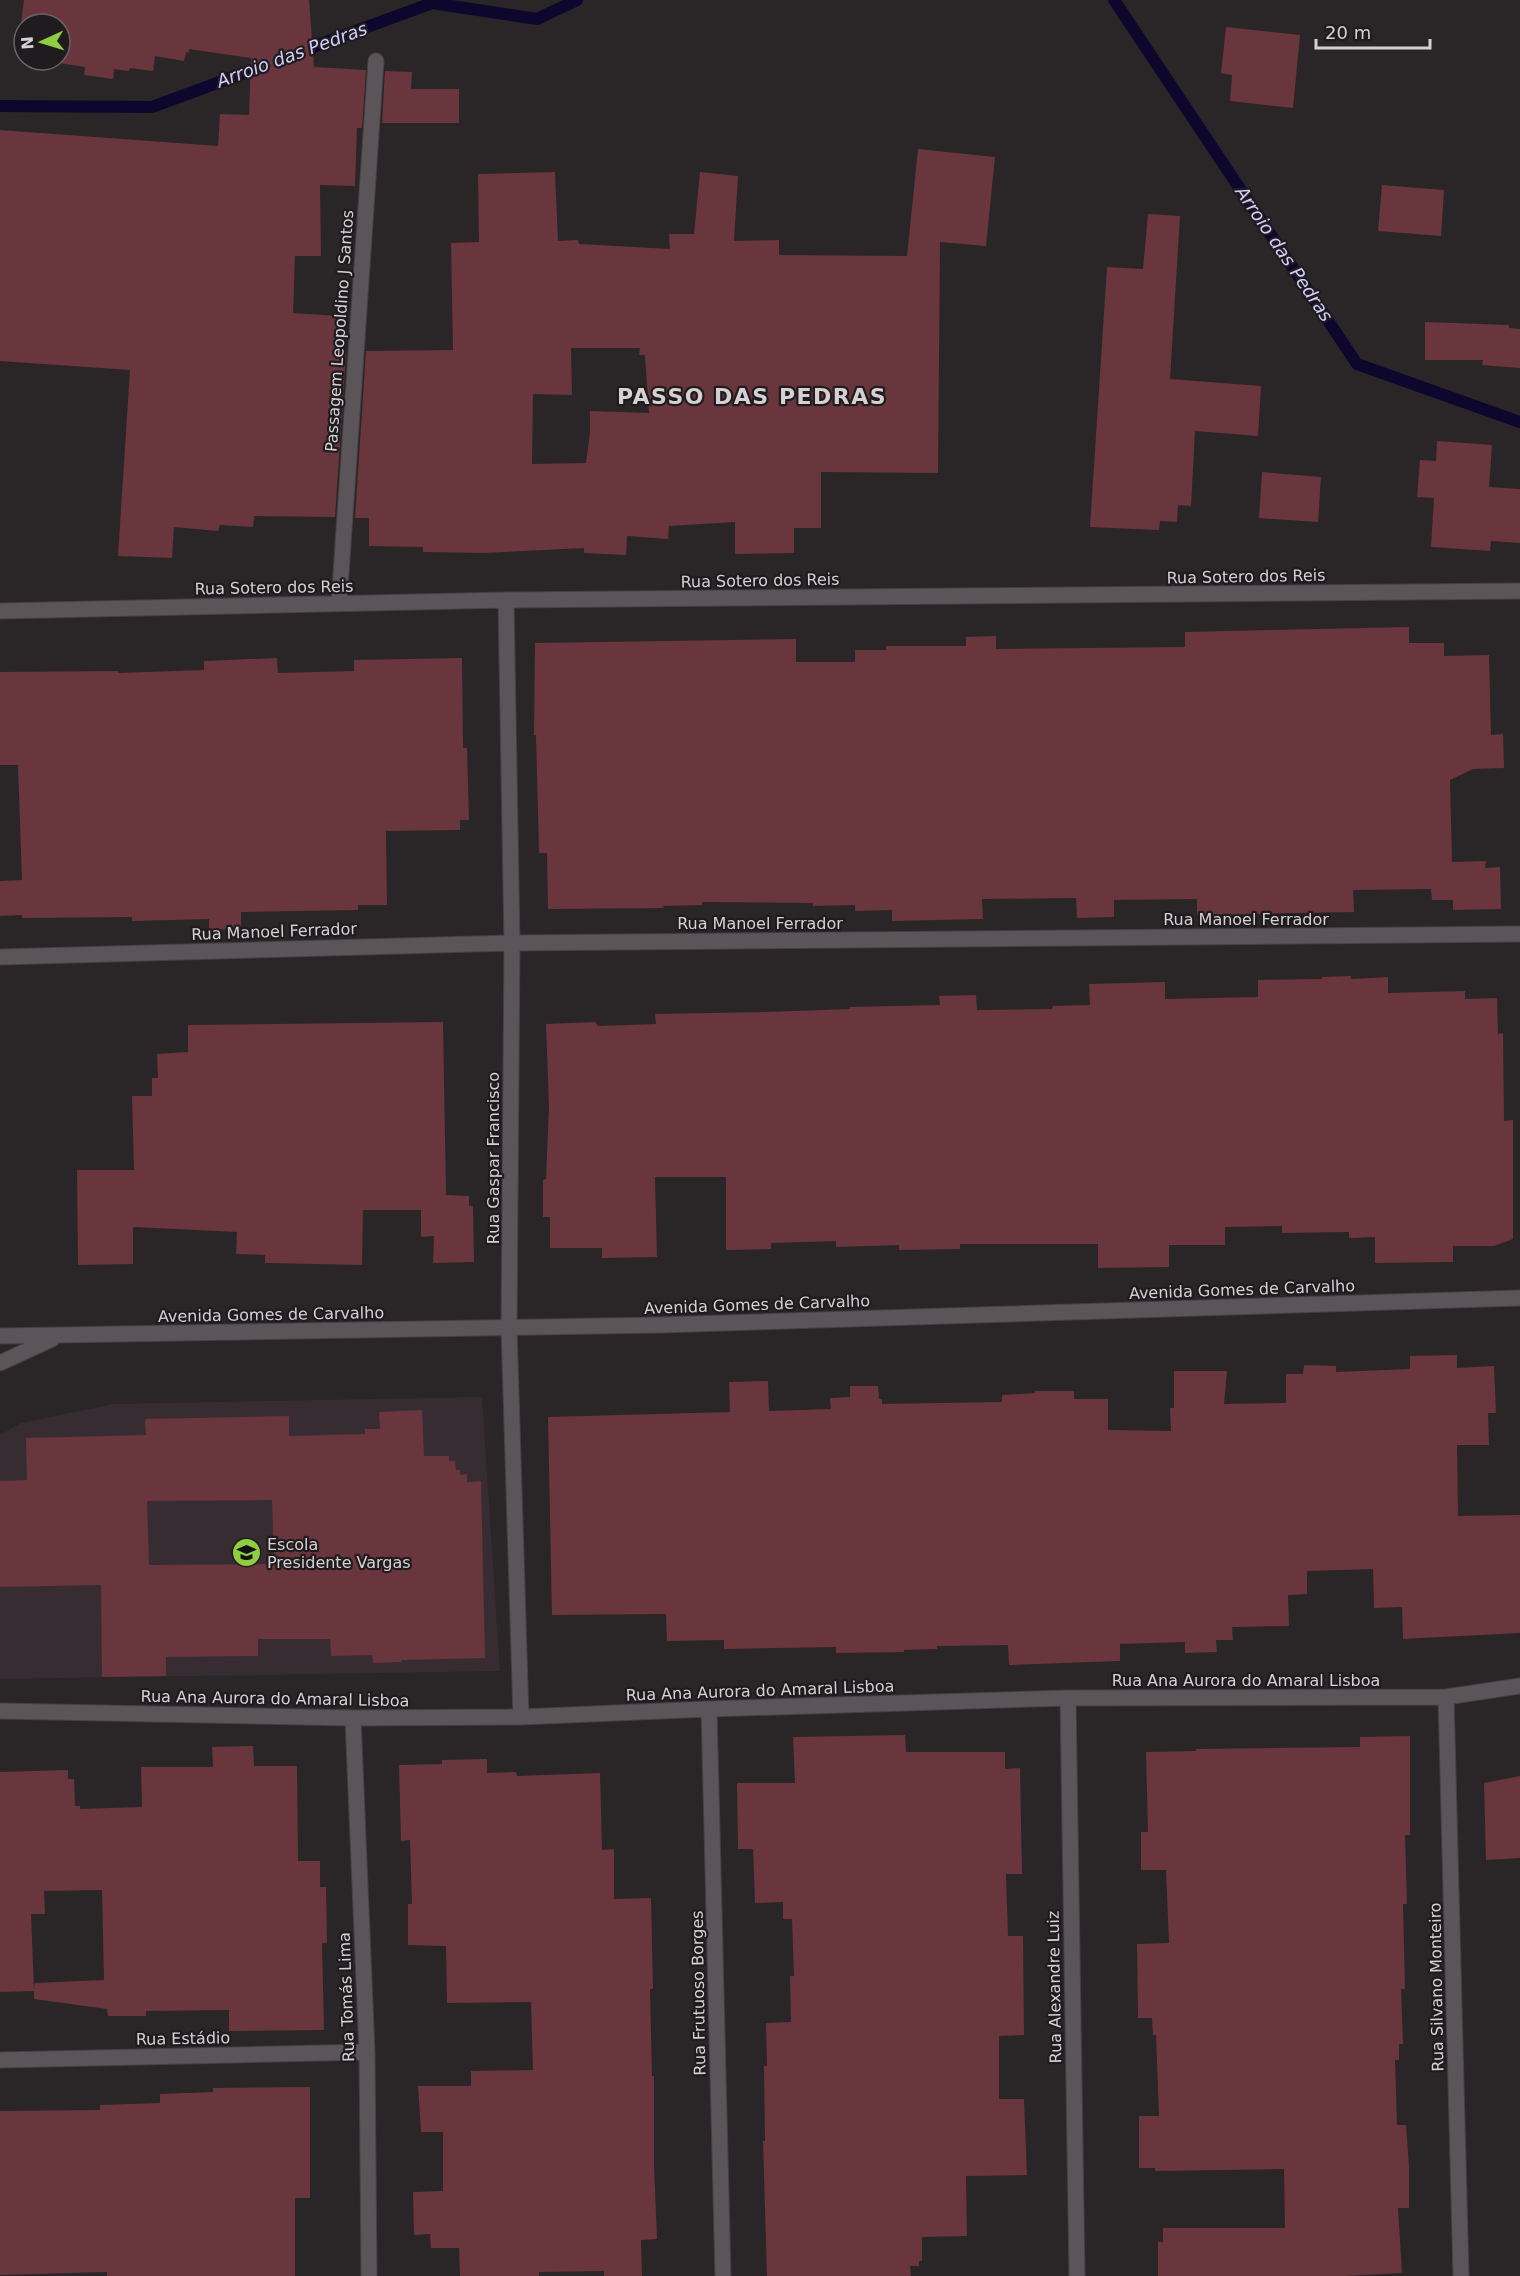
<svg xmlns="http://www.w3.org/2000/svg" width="1520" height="2276" viewBox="0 0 1520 2276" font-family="'DejaVu Sans',sans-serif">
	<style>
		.built { fill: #372c32 }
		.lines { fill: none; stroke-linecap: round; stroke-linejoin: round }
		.stream { stroke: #0e072d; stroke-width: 12 }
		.building { fill: #69363d; fill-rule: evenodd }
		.minor-casing { stroke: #454143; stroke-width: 17 }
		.minor { stroke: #5b5559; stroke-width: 15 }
		.labels { text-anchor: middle; stroke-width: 4.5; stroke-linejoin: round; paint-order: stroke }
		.street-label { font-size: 16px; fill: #d5d1d3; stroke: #201b1e }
		.poi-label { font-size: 16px; fill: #d5d1d3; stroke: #201b1e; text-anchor: start }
		.water-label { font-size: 18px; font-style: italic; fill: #cfcffb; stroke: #201b1e }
		.district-label { font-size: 22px; font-weight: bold; letter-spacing: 1.5px; fill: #d5d1d3; stroke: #201b1e }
	</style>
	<rect width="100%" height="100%" fill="#2a2527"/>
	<path class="built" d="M482,1397L500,1671L0,1679V1435L21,1423L114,1404Z"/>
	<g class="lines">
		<path class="stream" d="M1114,0L1357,364L1520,422
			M299,52L432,3L537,19L577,0
			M0,106L152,107L266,65"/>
	</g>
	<path class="building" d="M24,0H309L314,67L366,70L362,128H357L355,186L320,185L321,256H295L293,313L339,316V351H346L335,517L254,516L253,527L220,525L218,531L174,527L172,558L118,556L130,370L0,361V130L218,146L220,114L249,115L251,58L189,49V53L186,52L184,61L155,56L153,71L130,68L129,71L114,69L113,79L84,75L85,67L39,60H60V24H24V58L17,57Z
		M1226,27L1300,35L1293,108L1230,101L1232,75L1221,73Z
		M385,71L412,72L411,89H459V123H382Z
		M918,149L995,157L986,246L940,242L938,473L821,472V528H794V553L735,554V522L669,526L668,539L627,536L626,555L584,553V548L483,553L423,552V547L369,546V518H355L366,351L453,350L451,243L479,242L478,174L555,172L558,241L578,240L579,244L670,249L669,234H694L700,172L738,176L734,241L779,240V255L907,256ZM571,348H640L639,355H645L649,413L590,411V433L586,463L532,464L533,394L572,395Z
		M1382,185L1444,190L1441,236L1378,231Z
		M1148,214L1180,216L1170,379L1261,386L1258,436L1195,431L1191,506L1178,505L1177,522L1160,521L1159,530L1090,527L1107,267L1143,269Z
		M1425,322L1509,325V328L1520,329V368L1482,365L1483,360H1425Z
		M1437,441L1492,445L1489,487L1520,489V543L1491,541L1490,551L1431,547L1434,498L1417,497L1420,460L1436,461Z
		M1262,472L1321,477L1318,522L1259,518Z
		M1409,627V643H1444V656L1489,655L1491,735L1503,734L1504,768L1473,769L1450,780L1452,862L1486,861L1485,868L1500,867L1501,909L1453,910V900H1432L1431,889L1353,890L1354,912L1197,915V899L1114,900V917L1077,918L1076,898L982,899L983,919L892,921V910L855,911V905L813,906V903L702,902V905L663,906L664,908L548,909L547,853H539L536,735H534L535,643L796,639V662H855V650H886V646H966V637L996,636V649L1185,647V632Z
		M277,658L278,673L354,671V660L462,658L463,748H467L469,820H460V830L386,831L387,905H358V910L241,912V930L209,929V919L132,921V917L22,918V915L0,916V881L22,880L18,765H0V672L118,671V673L204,670V661Z
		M1351,976V979L1388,977V993L1465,991V999L1497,998L1498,1034L1503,1033L1504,1121L1513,1120V1239L1494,1246H1453V1262L1375,1263V1237L1349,1238V1232L1282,1233V1226L1225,1227V1245H1169V1267L1098,1268V1244H960V1249L899,1250V1245L836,1247V1241L771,1243V1249L726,1250V1177H655L657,1257L602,1258V1248H550V1217H543V1180L546,1179L549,1106L546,1024L595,1022L598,1026L656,1024L655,1014L767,1012L850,1009V1007L940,1005L939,996L976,995L977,1010L1052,1009L1053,1006L1090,1005L1089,984L1165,982V999L1258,997V980L1322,979V977Z
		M443,1022L446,1195L469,1196V1206H473L474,1262L433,1263L434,1236L421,1237V1210H363L362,1265L269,1263H265V1255L236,1254L237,1232L133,1227V1264L78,1265L77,1170H134L132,1096H152V1078H158L157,1054L188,1052V1025Z
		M1457,1355V1368L1494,1366L1496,1413H1488L1489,1445H1457L1458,1516L1520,1515V1633L1403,1639L1402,1607L1374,1608L1373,1569L1307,1571V1594L1288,1595L1289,1626L1232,1627L1233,1640H1216L1217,1652L1185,1653V1642L1120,1644V1661L1009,1665L1008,1645L937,1646V1649L904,1650V1652L836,1653V1647L724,1649V1640L667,1641L666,1614L552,1615L548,1417L730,1412L729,1382L768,1381L769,1411L831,1409L830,1398L850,1397V1386H878L879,1399H882V1404L1002,1402V1395L1035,1393V1391H1074V1399H1108V1430L1171,1431L1170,1408H1174V1371H1227L1224,1404L1286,1403V1374H1303L1304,1365L1336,1366V1372L1410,1369V1356Z
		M422,1410L424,1456H449V1461H455L456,1470H460V1475L467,1474V1482L481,1481L485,1658L401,1660L402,1662L373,1663L372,1655L331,1656L330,1639H258V1656L166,1657V1676L102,1677L101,1585L0,1587V1481L27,1480L26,1438L146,1435L145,1419L289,1416V1436L365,1434V1429H380L379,1412ZM272,1500L274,1564L149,1565L147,1501Z
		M905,1735L906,1752H1005V1769L1020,1768L1022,1874H1006L1008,1936H1023L1024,2035L999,2036V2099H1024L1027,2175L966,2176L967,2236L922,2237V2261H919V2266H910L911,2276H767L763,2141H765L764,2066H767L766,2023L791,2022L790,1976H794L792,1919H783V1902L755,1903L753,1849H738L737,1783H795L793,1737Z
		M1410,1736V1835H1405L1407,1904H1403L1405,1989H1401L1403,2044H1399V2060H1395L1397,2125H1406L1409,2166V2208H1398L1402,2273L1345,2276H1158V2242H1163V2228H1285L1284,2169L1155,2171V2168H1139V2116H1159L1156,2035H1153L1152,2018H1138L1137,1944L1169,1943L1166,1870H1141V1832H1148L1146,1752L1196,1751V1749L1360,1747V1737Z
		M253,1746L254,1766H297L298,1861H320V1887H326L327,1943H322L324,2030L229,2031V2010L146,2011V2016H108L107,2009L34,1999V1991L0,1992V1772L68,1770V1779H74L75,1806H80V1809L142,1807L141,1767H213L212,1747ZM102,1890L104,1980L35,1983L34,1990L31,1914H45L44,1891Z
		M487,1759V1773L516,1772L517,1776L600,1773L602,1850L614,1849V1899L651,1898L653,1989H650L652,2076H654V2165L657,2239L641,2240L642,2276H604V2271L539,2272V2276H460L459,2248H431L430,2234L414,2235L413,2192L443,2191V2132H421L418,2086H471V2071L533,2070L531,2002L447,2003L446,1946L408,1945V1904H412L410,1840L401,1841L399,1765L442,1764V1760Z
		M1520,1776V1858L1486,1860L1484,1783Z
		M310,2087V2198H295V2276H107V2272L0,2275V2111L100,2110V2105L160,2103V2094L213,2092V2088Z"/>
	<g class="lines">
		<defs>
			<path id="minor" d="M506,600L512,943L509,1328L521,1717
				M339,603L376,61
				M0,611L506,600L1520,591
				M0,957L512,943L1520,934
				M0,1336L661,1325L1520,1298
				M0,1363L52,1339
				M1446,1697L1461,2276
				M1068,1698L1077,2276
				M709,1709L723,2276
				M0,1711L353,1718L521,1717L709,1709L1068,1698L1446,1697L1520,1686
				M353,1718L367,2052L369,2276
				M0,2060L367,2052"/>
		</defs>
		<use href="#minor" class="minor-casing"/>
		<use href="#minor" class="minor"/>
	</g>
	<defs>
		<symbol id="school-disc" viewBox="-11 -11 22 22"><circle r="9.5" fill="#90cd41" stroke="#201b1e"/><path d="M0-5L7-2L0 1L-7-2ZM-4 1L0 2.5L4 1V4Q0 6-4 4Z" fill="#111"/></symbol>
	</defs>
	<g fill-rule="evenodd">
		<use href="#school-disc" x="230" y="1536" width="33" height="33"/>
	</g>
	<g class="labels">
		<g class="street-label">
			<text transform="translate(339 331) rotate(-86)" y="6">Passagem Leopoldino J Santos</text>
			<text transform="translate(1246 576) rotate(-1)" y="6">Rua Sotero dos Reis</text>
			<text transform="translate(760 580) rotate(-1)" y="6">Rua Sotero dos Reis</text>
			<text transform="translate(274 587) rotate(-1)" y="6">Rua Sotero dos Reis</text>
			<text x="1246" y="925">Rua Manoel Ferrador</text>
			<text x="760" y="929">Rua Manoel Ferrador</text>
			<text transform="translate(274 931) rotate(-2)" y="6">Rua Manoel Ferrador</text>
			<text transform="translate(493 1158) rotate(-90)" y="6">Rua Gaspar Francisco</text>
			<text transform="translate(1242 1289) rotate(-2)" y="6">Avenida Gomes de Carvalho</text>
			<text transform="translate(757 1304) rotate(-2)" y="6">Avenida Gomes de Carvalho</text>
			<text transform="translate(271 1314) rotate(-1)" y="6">Avenida Gomes de Carvalho</text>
			<text x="1246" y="1686">Rua Ana Aurora do Amaral Lisboa</text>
			<text transform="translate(760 1690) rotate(-2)" y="6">Rua Ana Aurora do Amaral Lisboa</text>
			<text transform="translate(275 1698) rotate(1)" y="6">Rua Ana Aurora do Amaral Lisboa</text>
			<text transform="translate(1054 1987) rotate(-91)" y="6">Rua Alexandre Luiz</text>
			<text transform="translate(1436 1987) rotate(-91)" y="6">Rua Silvano Monteiro</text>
			<text transform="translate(698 1993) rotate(-91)" y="6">Rua Frutuoso Borges</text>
			<text transform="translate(346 1997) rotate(-92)" y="6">Rua Tomás Lima</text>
			<text transform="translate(183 2038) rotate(-1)" y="6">Rua Estádio</text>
		</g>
		<g class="poi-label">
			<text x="267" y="1550">Escola<tspan x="267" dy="18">Presidente Vargas</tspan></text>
		</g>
		<g class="water-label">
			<text transform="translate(292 55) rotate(-20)" y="6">Arroio das Pedras</text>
			<text transform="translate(1284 254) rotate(56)" y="6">Arroio das Pedras</text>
		</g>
		<g class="district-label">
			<text x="752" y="404">PASSO DAS PEDRAS</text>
		</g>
	</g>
	<g transform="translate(42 42) rotate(266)"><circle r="28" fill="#201b1e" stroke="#686466" stroke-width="1.5"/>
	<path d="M0-4.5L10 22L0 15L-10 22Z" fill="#90cd41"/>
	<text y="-9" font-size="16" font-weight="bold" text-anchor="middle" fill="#d5d1d3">N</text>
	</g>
	<path d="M1316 39v9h114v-9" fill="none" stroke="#d5d1d3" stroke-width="3"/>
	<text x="1325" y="39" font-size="18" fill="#d5d1d3" stroke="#201b1e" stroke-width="4.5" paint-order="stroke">20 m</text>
</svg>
